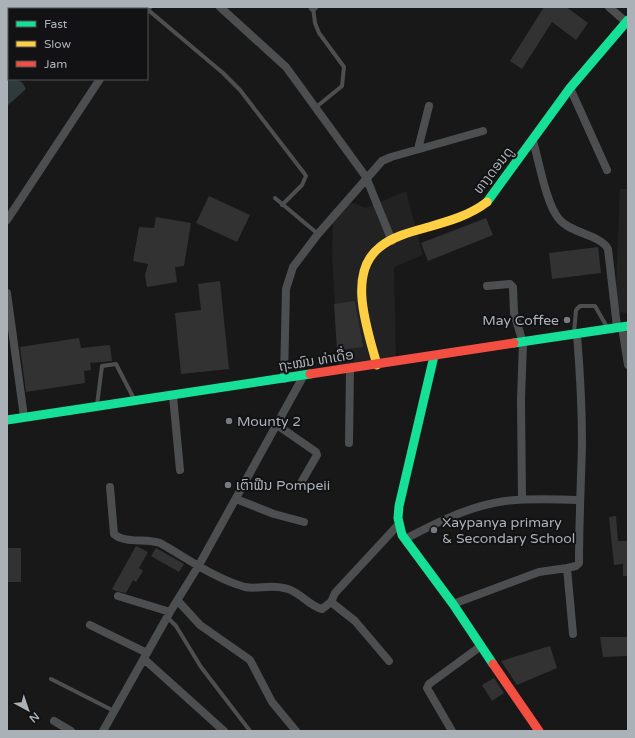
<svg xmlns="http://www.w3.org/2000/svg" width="635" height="738" viewBox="0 0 635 738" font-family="'Varela Round','Noto Sans Lao',sans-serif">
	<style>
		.built { fill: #222223 }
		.water { fill: #2f3a3c }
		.building { fill: #323233 }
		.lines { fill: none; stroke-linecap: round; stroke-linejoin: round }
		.lane { stroke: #4c4e50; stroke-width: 4 }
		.street { stroke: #4c4e50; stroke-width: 8 }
		.fast { stroke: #16e098; stroke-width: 9 }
		.slow { stroke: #ffcf43; stroke-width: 9 }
		.jam { stroke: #f24e42; stroke-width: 9 }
		.poi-dot { fill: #777b7f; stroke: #121214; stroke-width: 1.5 }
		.labels { text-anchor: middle; stroke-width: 4; stroke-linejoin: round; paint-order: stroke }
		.street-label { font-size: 14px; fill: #aab1b7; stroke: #121214 }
		.poi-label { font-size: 14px; fill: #aab1b7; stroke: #121214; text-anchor: start }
	</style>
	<rect width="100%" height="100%" fill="#181818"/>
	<path class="built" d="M620,189H628V313L615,312Z
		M406,191L423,255L394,267L396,362L339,371L332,257L333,209L353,203L366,208Z"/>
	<path class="water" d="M7,70L9,72V79C18,79 22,80 26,89L7,106Z"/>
	<path class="building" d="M544,7H566L588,23L576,40L552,22L522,69L510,61Z
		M209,196L250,215L237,242L196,223Z
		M156,217L191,223L184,266L175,267L177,282L147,287L145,275L148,264L133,261L139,227L154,228Z
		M486,218L493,235L428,261L421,243Z
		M598,247L601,273L552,279L549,253Z
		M220,281L229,369L181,374L175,313L201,310L198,284Z
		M355,301L363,347L337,350L334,304Z
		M79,338L81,348L110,345L112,361L90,363L91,370L84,371L85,383L26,392L20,347Z
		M616,516L618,541H628V576H623V564L614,565L609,517Z
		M136,546L148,552L139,568L143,571L136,582L133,580L126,593L116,591L112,589Z
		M7,548H21V582H7Z
		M156,548L184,564L179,572L151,556Z
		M600,637H628V656L603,657Z
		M550,646L557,668L517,685L501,661Z
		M494,678L504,693L492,701L482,685Z"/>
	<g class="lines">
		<path class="lane" d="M313,7L315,23L319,33L344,67L342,86L315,108
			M147,9L223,73L240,90L304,173L306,176L302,185L282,205
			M275,198L318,234
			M574,333L576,310L580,306H595L607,327
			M97,405L102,366L116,364L134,399
			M167,617L176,626L201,667L250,731
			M51,679L114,711"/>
		<path class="street" d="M220,7L286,67L366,177L392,241
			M609,7L626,22
			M313,8L314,7
			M146,9L148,7
			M570,88L607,170
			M533,141C539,161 546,204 559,219C570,233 601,235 608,249L617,327
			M418,149L429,106
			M7,220L100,79
			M487,286L510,284L513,287L514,313L523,343L521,399L522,499
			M7,293L24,417
			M622,327L628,365
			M284,379L286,289L293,267L318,234L382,161L391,157L483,131
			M173,396L180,470
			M277,425L316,452L317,455L302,481
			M349,443L350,369
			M110,487L114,534C125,544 146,538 160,543C187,558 215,579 245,587C258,590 271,583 288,589C301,593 309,606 322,609L331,602L335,593L399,524
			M236,499L274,514L304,522
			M405,539C436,523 469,506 505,501C529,498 554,499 579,500
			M118,596L170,612
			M178,601L200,625L250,660L272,702L296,731
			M331,602L355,621L389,661
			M453,604L539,572L567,568
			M90,625L147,653
			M573,634L567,568L576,566L579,563C579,523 581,484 582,444C582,408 580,371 577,335
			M144,659L224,731
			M54,721L71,731
			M103,731L170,612L199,565L304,375
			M452,731L427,688L429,684L481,646"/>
		<path class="fast" d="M487,202L570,88L628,20
			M514,343L628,326
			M434,356L399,506L398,518L402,535L453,604L493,664
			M7,420L310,374"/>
		<path class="slow" d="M377,365C368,331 346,273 380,247C392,237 410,232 425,228C446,222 469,216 487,202"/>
		<path class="jam" d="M310,374L514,343
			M493,664L539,731"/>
	</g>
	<g class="poi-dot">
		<circle cx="567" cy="320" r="4"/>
		<circle cx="229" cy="421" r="4"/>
		<circle cx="228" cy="485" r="4"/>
		<circle cx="434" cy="530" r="4"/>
	</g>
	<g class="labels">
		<g class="street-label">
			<text transform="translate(493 170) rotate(-52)" y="5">ທາງດອນດູ</text>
			<text transform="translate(316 360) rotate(-9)" y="5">ຖະໝົນ ທ່າເດື່ອ</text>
		</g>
		<g class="poi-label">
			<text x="559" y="325" text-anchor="end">May Coffee</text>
			<text x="237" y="426">Mounty 2</text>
			<text x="236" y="490">ເຕົາຟືນ Pompeii</text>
			<text x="442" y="527">Xaypanya primary<tspan x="442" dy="16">&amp; Secondary School</tspan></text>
		</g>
	</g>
	<rect width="635" height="738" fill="none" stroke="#aab1b7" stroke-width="16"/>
	<rect x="8" y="8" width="140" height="72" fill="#121214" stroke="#4f5255"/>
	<rect x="16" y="21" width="20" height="6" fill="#16e098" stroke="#4f5255"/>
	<text x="44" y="28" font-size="12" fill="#aab1b7">Fast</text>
	<rect x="16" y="41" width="20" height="6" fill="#ffcf43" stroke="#4f5255"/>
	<text x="44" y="48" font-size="12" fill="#aab1b7">Slow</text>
	<rect x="16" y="61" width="20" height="6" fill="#f24e42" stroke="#4f5255"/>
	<text x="44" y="68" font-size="12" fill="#aab1b7">Jam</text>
	<g transform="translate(28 710) rotate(140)" stroke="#121214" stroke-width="3" paint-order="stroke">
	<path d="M0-3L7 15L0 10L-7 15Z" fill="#aab1b7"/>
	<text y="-6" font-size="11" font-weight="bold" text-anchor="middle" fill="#aab1b7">N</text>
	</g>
</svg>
